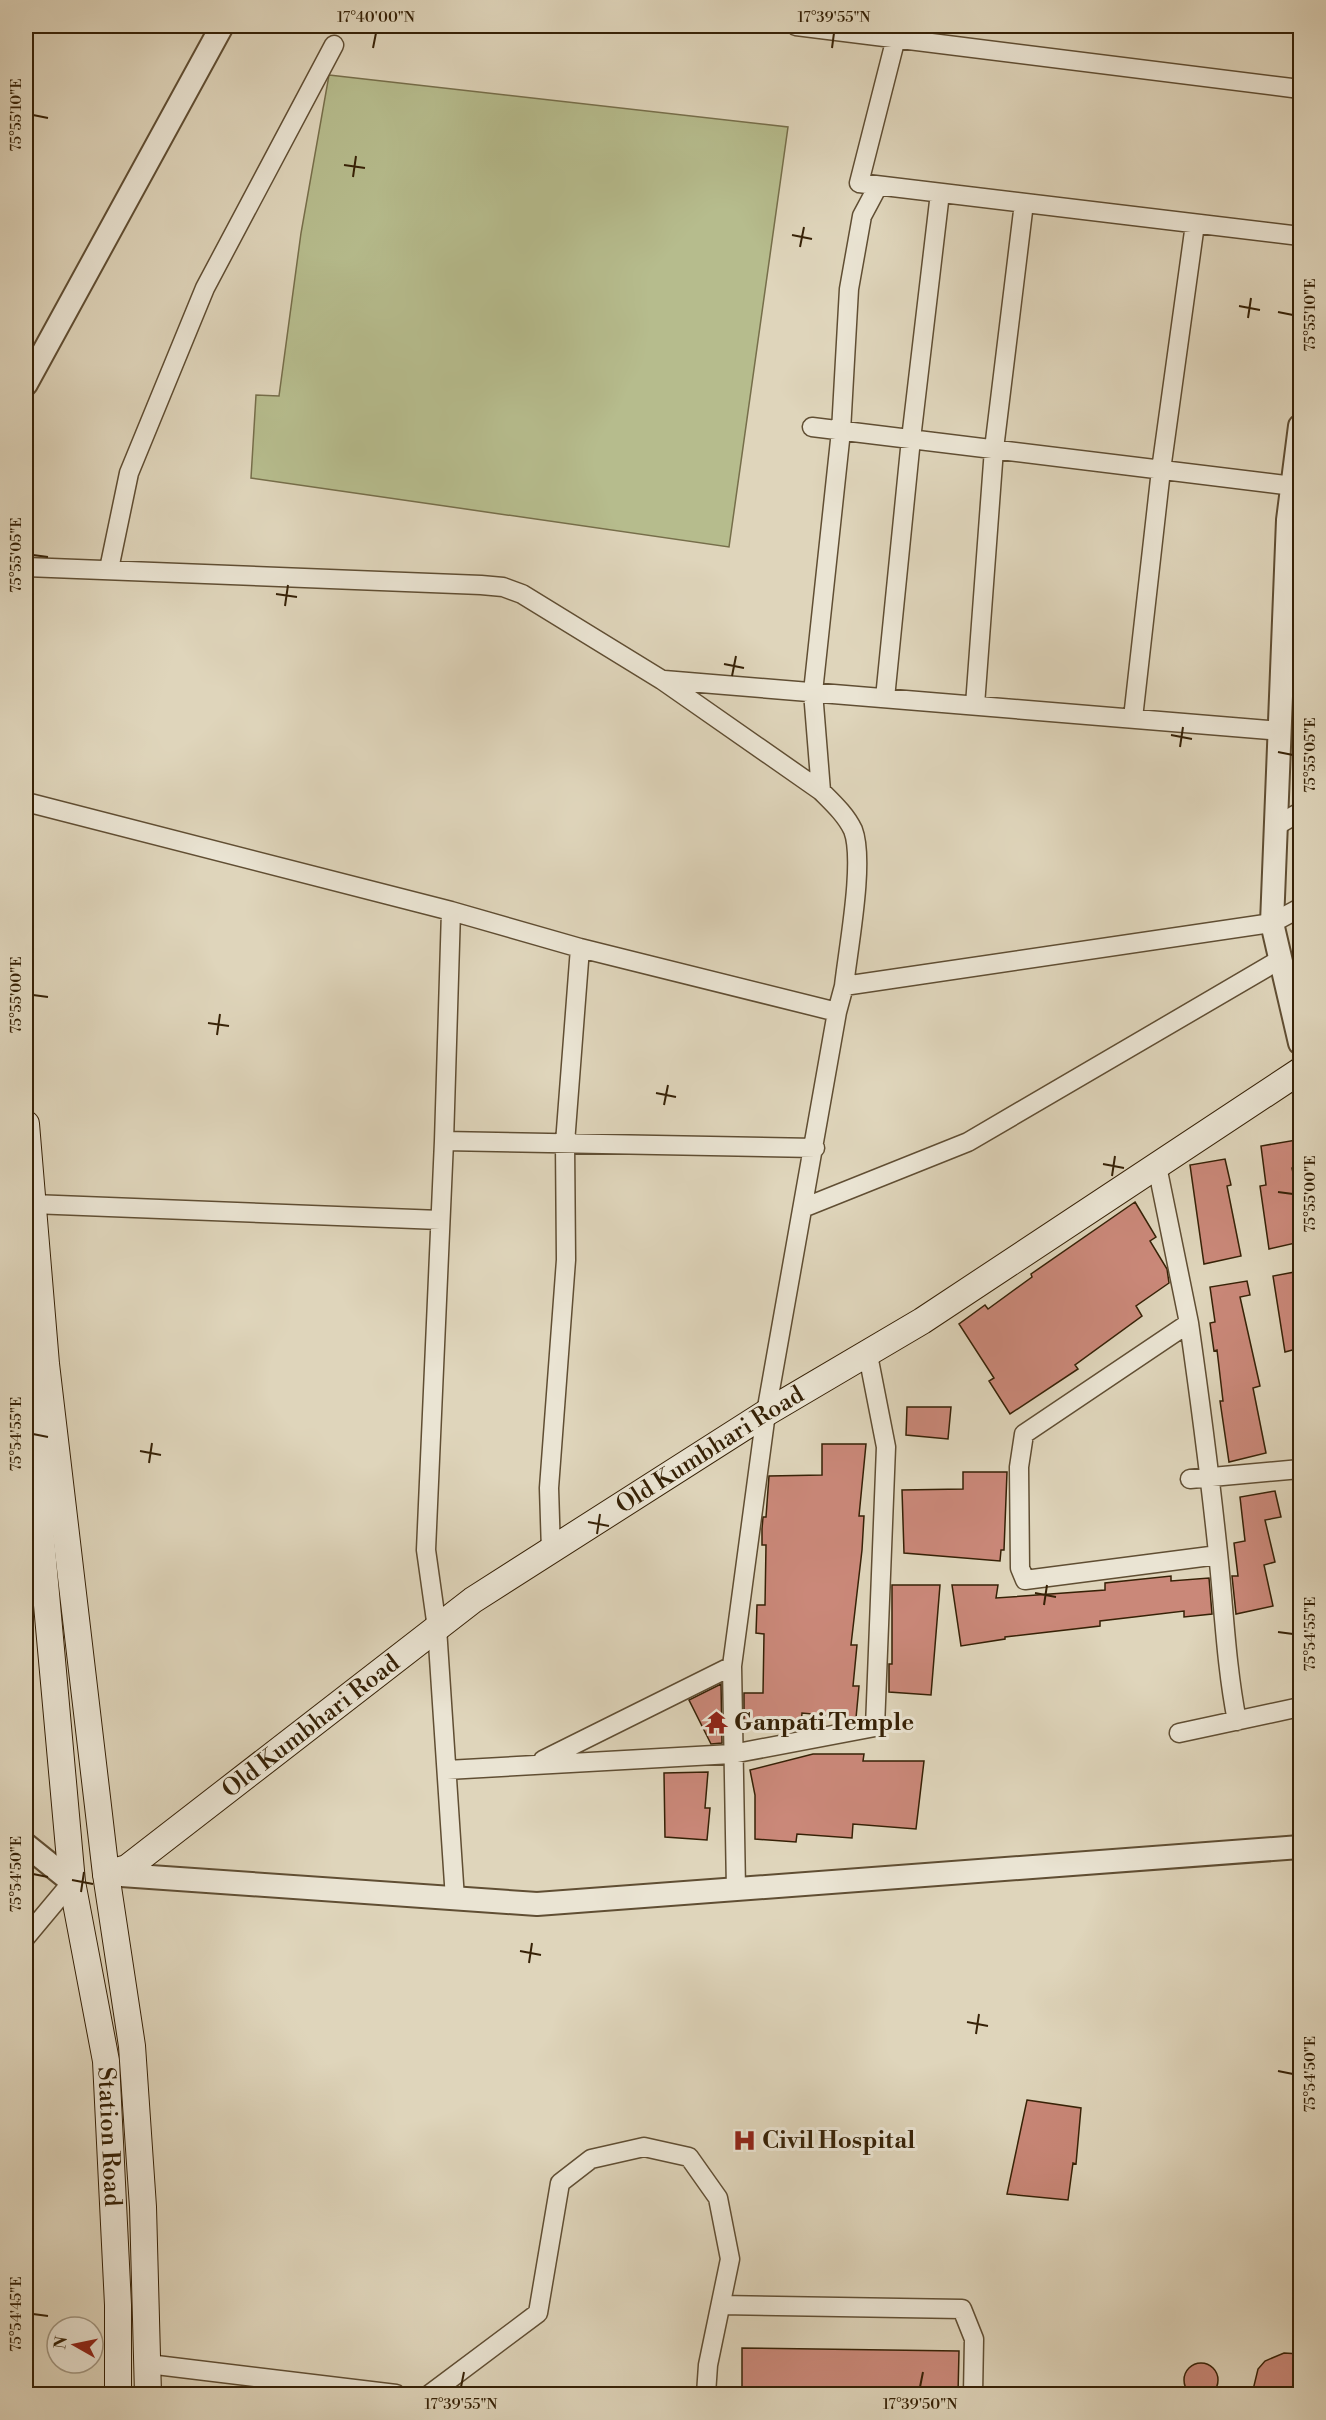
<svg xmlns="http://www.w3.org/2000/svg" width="1326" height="2420" viewBox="0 0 1326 2420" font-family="'Libre Bodoni',serif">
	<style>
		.green { fill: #b6bc8d; stroke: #766e4a; stroke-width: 1.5 }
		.building { fill: #ca8879; stroke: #362106; stroke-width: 1.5 }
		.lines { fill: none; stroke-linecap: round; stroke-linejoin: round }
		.minor-casing { stroke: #604e33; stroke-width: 21 }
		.tertiary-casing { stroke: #604e33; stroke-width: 26 }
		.secondary-casing { stroke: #362106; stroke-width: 28 }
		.minor { stroke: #eae4d3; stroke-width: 18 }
		.tertiary { stroke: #eae4d3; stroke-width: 22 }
		.secondary { stroke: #eae4d3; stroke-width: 26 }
		.ticks { fill: none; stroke: #362106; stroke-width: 2 }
		.labels { text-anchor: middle; stroke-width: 6; stroke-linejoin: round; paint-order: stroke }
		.street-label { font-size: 24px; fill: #362106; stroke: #eae4d3 }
		.poi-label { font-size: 24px; font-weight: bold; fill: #362106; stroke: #eae4d3; text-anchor: start }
		.neatline { fill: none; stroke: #362106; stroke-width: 2 }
		.ticks-label { font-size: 15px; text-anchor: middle; fill: #362106 }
	</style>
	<rect width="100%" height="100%" fill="#dfd5bb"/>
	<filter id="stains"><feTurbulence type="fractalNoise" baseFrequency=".00333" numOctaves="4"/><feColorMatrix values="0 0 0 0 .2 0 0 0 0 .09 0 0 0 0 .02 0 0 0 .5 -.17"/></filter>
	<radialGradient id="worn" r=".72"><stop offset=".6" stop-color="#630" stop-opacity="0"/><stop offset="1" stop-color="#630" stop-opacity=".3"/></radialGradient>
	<path class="green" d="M329,75L788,127L729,547L251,478L256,395L279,396L301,233Z"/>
	<path class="building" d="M1296,1140L1300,1166L1292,1168L1300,1206V1242L1269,1249L1260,1186L1266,1185L1261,1146Z
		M1225,1159L1231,1185L1227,1186L1241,1256L1204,1264L1190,1165Z
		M1135,1202L1156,1237L1150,1241L1167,1269L1169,1283L1136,1306L1142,1316L1075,1365L1078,1369L1010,1414L989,1381L994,1378L959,1324L985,1305L988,1309L1032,1277L1031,1274Z
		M1300,1271V1348L1285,1352L1273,1276Z
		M1247,1281L1250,1295L1240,1297L1260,1386L1253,1388L1266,1453L1229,1462L1220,1401H1223L1217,1350L1214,1351L1210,1323L1215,1322L1210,1287Z
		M907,1407H951L948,1439L906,1435Z
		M822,1444H866L859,1516H864L862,1550L851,1645H857L853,1686H859L856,1718L802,1713L801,1725L744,1720V1693H763L764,1634L756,1633L757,1605H765L766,1545H762V1529L763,1517H766L769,1476L822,1475Z
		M963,1472H1007L1004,1550H1001L1000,1561L904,1553L902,1490L963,1489Z
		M1275,1491L1281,1517L1265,1520L1275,1562L1264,1565L1273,1606L1236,1614L1232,1576H1238L1234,1543L1245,1541L1240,1497Z
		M1171,1576V1581L1209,1578L1212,1614L1184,1617V1611L1134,1617L1100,1621V1626L1005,1637V1639L961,1646L952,1585H998L996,1598L1105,1590V1583Z
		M892,1585H940L931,1695L889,1692V1664H892Z
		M721,1684L722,1743L711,1744L689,1700Z
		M813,1754H864L863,1761H924L916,1829L853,1824L852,1838L797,1834L796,1842L755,1839V1795L750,1770Z
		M708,1772L705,1808H710L707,1840L665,1837L664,1773Z
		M1027,2100L1081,2108L1076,2164L1073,2163L1068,2200L1007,2194Z
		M742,2348L959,2351L958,2394H742Z
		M1284,2353L1300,2354V2394H1252L1258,2369L1265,2361Z
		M1184 2380a17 17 0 1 1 34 0a17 17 0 1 1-34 0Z"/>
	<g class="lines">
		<defs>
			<path id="minor" d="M796,26L1300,89
				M899,26L859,183L1300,236
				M812,427L1293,486
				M26,567L481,585L503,587L522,594L662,680L821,791C833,803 846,815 853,830C865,861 848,949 844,986
				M109,569L129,473L205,288L334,45
				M664,680L1280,731
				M885,698L911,439L940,193
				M975,705L994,449L1024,203
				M1133,718L1161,470L1195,224
				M821,791L813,692L841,431L849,289L862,216L878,186
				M26,802L451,911
				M1276,826L1300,812
				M444,1141L451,911L580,948L837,1012
				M1157,1166L1189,1323
				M32,1204L440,1220
				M803,1208L968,1142L1281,959
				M1190,1479L1300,1469
				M551,1551L549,1488L566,1260L565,1143L580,948
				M1218,1555L1025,1580L1020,1568L1019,1467L1024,1434L1189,1323C1200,1400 1210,1476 1218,1553C1224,1609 1226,1665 1237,1721
				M1179,1733L1300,1707
				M543,1760L732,1666
				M447,1770L732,1754L875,1727L886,1447L868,1355
				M736,1889L732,1666L766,1413L837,1012L844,986L1272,923L1300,908
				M455,1899L437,1628L426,1550L444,1141L815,1148
				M26,1937L72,1882
				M721,2305L962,2309L974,2339L973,2394
				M148,2364L396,2394
				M430,2394L538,2313L560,2183L591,2159L644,2147L689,2157L718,2198L730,2259L708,2365L706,2394"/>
			<path id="tertiary" d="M26,384L222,26
				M1300,426L1288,520L1272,923L1300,1043
				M26,1845L72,1882
				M107,1874L537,1904L1300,1847"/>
			<g id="secondary">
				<path d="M26,1124L46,1364L106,1874L132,2046L143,2207L148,2394"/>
				<path id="s1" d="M26,1372L72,1882L106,2061L118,2305V2394"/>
				<path id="s2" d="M106,1874L127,1868L473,1600L766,1413L922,1321L1300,1071"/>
			</g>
		</defs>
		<use href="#minor" class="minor-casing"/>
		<use href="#tertiary" class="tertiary-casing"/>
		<use href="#secondary" class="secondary-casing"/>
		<use href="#minor" class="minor"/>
		<use href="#tertiary" class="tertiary"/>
		<use href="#secondary" class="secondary"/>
	</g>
	<path class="ticks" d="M373,48L376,33M832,48L834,33M33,115L48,118M344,165L365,168M353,177L356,156M792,235L812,239M800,247L804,227M1239,306L1260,310M1278,312L1293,315M1248,318L1251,298M33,555L48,557M276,594L297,597M285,606L288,585M724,664L744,668M732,676L736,656M1171,735L1192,739M1180,747L1183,727M1278,752L1293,755M33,995L48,997M208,1023L229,1026M217,1035L220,1014M656,1093L676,1097M664,1105L668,1085M1103,1164L1124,1168M1112,1176L1115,1156M1278,1192L1293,1194M33,1434L48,1437M140,1451L161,1455M149,1463L152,1443M588,1522L609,1526M597,1534L600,1514M1035,1593L1056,1597M1044,1605L1047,1585M1278,1632L1293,1634M33,1874L48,1877M72,1880L93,1884M81,1892L84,1872M520,1951L541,1955M529,1963L532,1943M967,2022L988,2026M976,2034L979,2014M1278,2071L1293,2074M33,2314L48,2316M461,2387L464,2372M920,2387L923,2372"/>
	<defs>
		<symbol id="temple-bare" viewBox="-9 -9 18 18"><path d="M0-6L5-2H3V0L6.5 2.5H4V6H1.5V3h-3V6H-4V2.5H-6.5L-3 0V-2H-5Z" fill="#8f2418" stroke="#eae4d3" stroke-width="2.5" paint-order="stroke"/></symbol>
		<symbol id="hospital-bare" viewBox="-9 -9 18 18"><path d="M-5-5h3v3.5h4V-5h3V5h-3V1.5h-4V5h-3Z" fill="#8f2418" stroke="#eae4d3" stroke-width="2.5" paint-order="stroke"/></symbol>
	</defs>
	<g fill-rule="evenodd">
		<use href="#temple-bare" x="700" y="1706" width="33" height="33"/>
		<use href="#hospital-bare" x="728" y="2124" width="33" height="33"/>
	</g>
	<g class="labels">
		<g class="street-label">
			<text dy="8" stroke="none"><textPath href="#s2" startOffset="740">Old Kumbhari Road</textPath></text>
			<text dy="8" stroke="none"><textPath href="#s2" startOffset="254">Old Kumbhari Road</textPath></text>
			<text dy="8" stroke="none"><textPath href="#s1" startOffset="770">Station Road</textPath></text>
		</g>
		<g class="poi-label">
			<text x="734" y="1730">Ganpati Temple</text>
			<text x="762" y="2148">Civil Hospital</text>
		</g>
	</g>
	<rect width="1326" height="2420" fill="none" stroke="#dfd5bb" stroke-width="66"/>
	<g transform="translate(75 2345) rotate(279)"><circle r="28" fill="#eae4d3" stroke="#a29681" stroke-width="1.5"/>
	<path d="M0-4.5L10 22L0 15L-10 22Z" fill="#8f2418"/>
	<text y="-9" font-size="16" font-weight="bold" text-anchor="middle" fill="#362106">N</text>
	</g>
	<rect x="33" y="33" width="1260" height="2354" class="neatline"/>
	<g class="ticks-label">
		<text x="376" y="22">17°40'00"N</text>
		<text x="834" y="22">17°39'55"N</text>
		<text transform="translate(16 115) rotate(-90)" y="5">75°55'10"E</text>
		<text transform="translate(1310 315) rotate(-90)" y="5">75°55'10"E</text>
		<text transform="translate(16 555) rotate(-90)" y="5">75°55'05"E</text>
		<text transform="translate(1310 755) rotate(-90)" y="5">75°55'05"E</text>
		<text transform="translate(16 995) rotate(-90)" y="5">75°55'00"E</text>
		<text transform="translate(1310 1194) rotate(-90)" y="5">75°55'00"E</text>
		<text transform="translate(16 1434) rotate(-90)" y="5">75°54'55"E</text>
		<text transform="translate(1310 1634) rotate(-90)" y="5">75°54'55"E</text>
		<text transform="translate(16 1874) rotate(-90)" y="5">75°54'50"E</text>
		<text transform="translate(1310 2074) rotate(-90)" y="5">75°54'50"E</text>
		<text transform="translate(16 2314) rotate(-90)" y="5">75°54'45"E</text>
		<text x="461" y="2409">17°39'55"N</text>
		<text x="920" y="2409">17°39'50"N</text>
	</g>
	<rect width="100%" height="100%" filter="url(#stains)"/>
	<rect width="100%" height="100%" fill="url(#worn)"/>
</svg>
